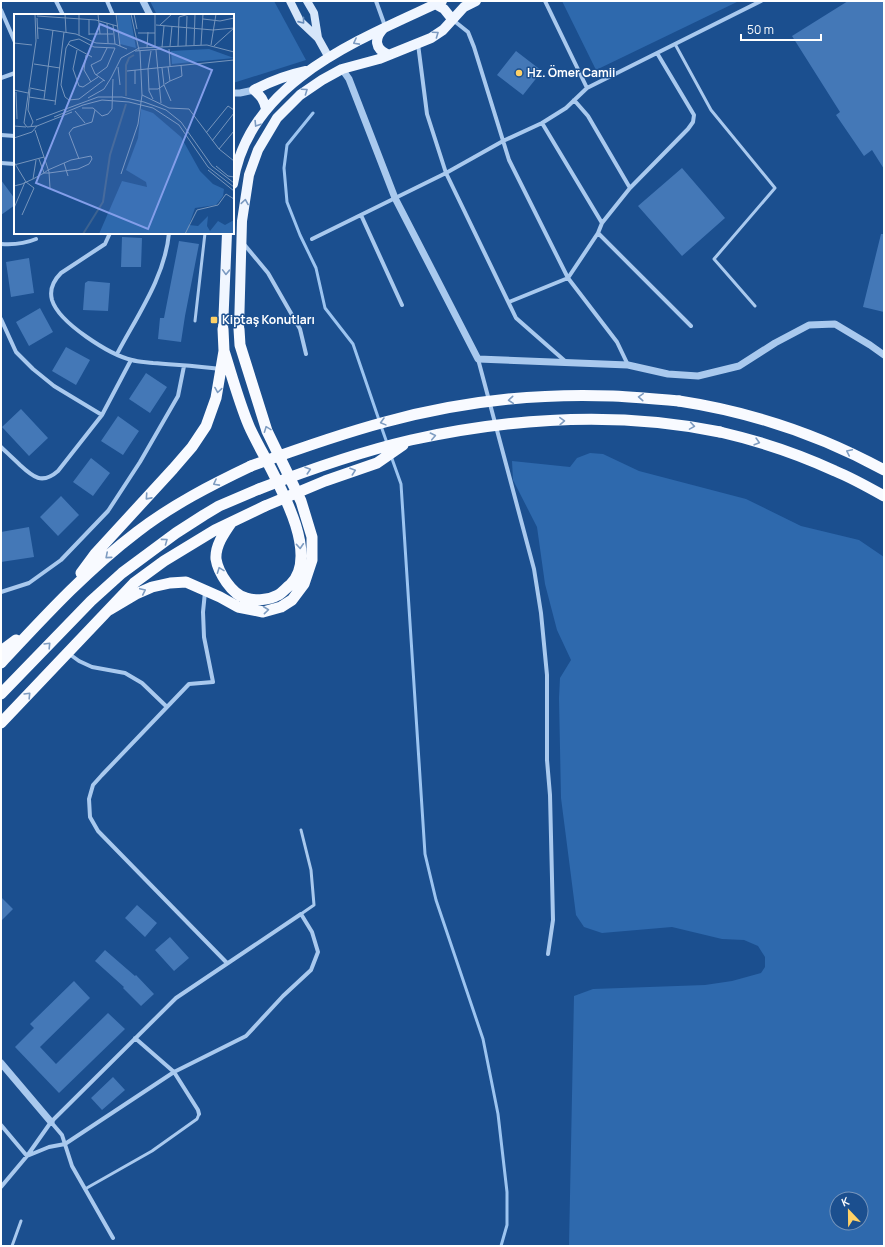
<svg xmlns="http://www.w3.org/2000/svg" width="885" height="1247" viewBox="0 0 885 1247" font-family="Manrope,sans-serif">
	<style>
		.green { fill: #2e69ad; fill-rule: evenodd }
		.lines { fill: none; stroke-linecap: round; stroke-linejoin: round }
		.stream { stroke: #9cc4f0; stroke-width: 3 }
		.building { fill: #4478b7 }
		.service { stroke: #a9c9ee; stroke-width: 3 }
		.minor { stroke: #a9c9ee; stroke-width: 4 }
		.tertiary { stroke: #a9c9ee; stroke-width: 7 }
		.secondary { stroke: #d6e6fa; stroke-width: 8 }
		.primary { stroke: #f0f6ff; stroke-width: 10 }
		.trunk { stroke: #f8faff; stroke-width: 11 }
		.trunk-bridge { stroke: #f8faff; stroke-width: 11 }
		.oneway { stroke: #668bba }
		.oneway2 { stroke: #7b9ac1 }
		.oneway3 { stroke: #7e9cc1 }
		.poi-dot { fill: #ffd166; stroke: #1b4f8f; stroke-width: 1.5 }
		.labels { text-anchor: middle; stroke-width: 3; stroke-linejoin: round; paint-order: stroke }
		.poi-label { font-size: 12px; font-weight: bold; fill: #fff; stroke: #1b4f8f; text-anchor: start }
		.inset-river { fill: none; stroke: #3c6290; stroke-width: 2 }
		.inset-road { fill: none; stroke: #7695bc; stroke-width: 1 }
		.view { fill: #839eea; fill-opacity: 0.15; stroke: #839eea; stroke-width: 2 }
		.inset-edge { fill: none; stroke: #fff; stroke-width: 2 }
	</style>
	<rect width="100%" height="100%" fill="#1b4f8f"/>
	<path class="green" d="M150,1H274L306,60L233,83V15H157Z
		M562,1H739L596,70Z
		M590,453L603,454L639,471L746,499L801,526L859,540L884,557V1246H569L574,996L593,989L705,985L732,981L761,973L765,967V957L758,946L744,940L722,939L672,927L602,933L584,927L576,915L561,798L559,698L560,678L571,660L557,630L545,584L537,527L513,480L512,461L570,467L577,458ZM837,1199H861V1223H837Z"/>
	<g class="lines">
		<path class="stream" d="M313,113L287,145L284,168L287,202L300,235L316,268L325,308L353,344L379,420
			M381,426L387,443
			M391,456L401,484L425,854L436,900L483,1039L498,1114L507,1192V1225L501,1246"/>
	</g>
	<path class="building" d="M848,1H884V169L872,150L864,156L836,115L840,112L792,36Z
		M516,51L542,71L523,95L497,75Z
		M682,168L725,218L682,256L638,206Z
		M1,180L15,199V205L1,215Z
		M881,234H884V312L863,307Z
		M122,237L142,238L141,267H121Z
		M179,241L199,244L185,316L181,342L158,339L160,318H164Z
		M29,258L34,293L11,297L6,262Z
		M88,281L110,283L108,311L83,310L85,283Z
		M40,308L53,332L29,346L16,322Z
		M66,347L90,360L76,385L52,371Z
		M146,373L167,387L150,413L129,399Z
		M21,409L48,438L29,456L2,427Z
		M118,416L139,431L123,455L101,441Z
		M91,458L110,473L93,496L73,482Z
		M61,496L79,515L58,536L40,517Z
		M29,527L34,557L1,562V532Z
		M1,897L13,909L1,921Z
		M137,905L157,923L145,937L125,918Z
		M170,937L189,958L174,971L155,950Z
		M105,950L135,976L136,975L154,994L141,1006L123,988L124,987L95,961Z
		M74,981L90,998L40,1047L56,1064L108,1013L125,1029L59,1093L15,1047L34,1028L30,1024Z
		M113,1077L125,1090L102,1110L91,1098Z"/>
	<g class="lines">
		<path class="service" d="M675,44L711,110L775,188L714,259L755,306
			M195,321L205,233
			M301,914L314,905L311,870L301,830
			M85,1189L152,1151L197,1119L199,1114
			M12,1246L21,1221"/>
		<path class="minor" d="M56,1L63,15
			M107,1L113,15
			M376,1L385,26
			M545,1L587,88
			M1,10L15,42
			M453,20L468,32L474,47L509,160L568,278L617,342L628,365
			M418,44L427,114L446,173L516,318L565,361
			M1,78L15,73
			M574,100L588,116L630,188L602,223
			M542,123L602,223L598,233L691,326
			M1,135L15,136
			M1,163L15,164
			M630,188L688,129L693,122L694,115L657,53
			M361,215L402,305
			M110,233L105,244L61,273C54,280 49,289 52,300C59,323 110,355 132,360C138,362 146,362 153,363C175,365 198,366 220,369
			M312,239L446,173L503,141L542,123L566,108L587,88L761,1
			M243,243L268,273L300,329L306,354
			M1,244C14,245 24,244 36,239
			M509,302L568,278L598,233
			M1,319L16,352L33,369L54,386L102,415
			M117,354C137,316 165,277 169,233
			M478,359L534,569L541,613L547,675V760L550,795L553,920L548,954
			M1,447C7,453 14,459 20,465C33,477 42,485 58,471L102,415L131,360
			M1,592L29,583L61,560L108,511L140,462L178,396L184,366
			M205,592L203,612L204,637L213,682L189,684L102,775L93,785L89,799L90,817L98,831L227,963
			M68,653L79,661L92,667L125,673L142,683L167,707
			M135,1038L174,1072L198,1110L199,1114
			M51,1122L62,1135L72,1166L113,1238
			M1,1125L27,1156L49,1147L65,1144L174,1072L246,1036L283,996L311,970L318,952L312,932L301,914L176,998L51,1122L27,1156L1,1187"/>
		<path class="tertiary" d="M143,1L150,15
			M342,69L349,79L395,198L478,359L628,365L668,374L698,376L739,366L775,343L809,325L835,324L870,345L884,355
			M233,93H240L254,90
			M1,1063L51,1122"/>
		<path class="secondary" d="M290,1L300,21L318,38L328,56
			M307,1L314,13L318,38"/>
		<path class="primary" d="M435,4L444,9L452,19
			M384,28C374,38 374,49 389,55
			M266,109C264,100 261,96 254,90C271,81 287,75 306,71
			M233,184C248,81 359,40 442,1
			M223,329L227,233
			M239,329L242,221L249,175L258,150L277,118L300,95L322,80L342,69L379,59L431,38L443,30L464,7L476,1"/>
		<path class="trunk" d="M224,351C232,376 239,402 249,426C264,461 326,551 290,585C286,588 282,593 278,595C269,600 256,601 246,598C232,595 218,572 216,559C215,546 224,533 231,523
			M679,401C751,412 820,435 884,470
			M720,432C759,441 798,454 835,471C852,478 868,487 884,496
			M81,573L95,554L173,469L192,447L206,426L216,398L224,351L223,329
			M109,610L136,594L152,587L170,583L186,582L220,597L238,607L263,612L281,607L292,600L304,584L312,560V537L301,501L267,431L240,345L239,329
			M1,651L16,640
			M1,663C44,617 87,570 137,532C172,505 211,485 251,466
			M1,694L91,601L122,573L176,533L204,515L219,506L259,489
			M1,723L134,583L164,561L215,530L265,506"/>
		<path class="trunk-bridge" d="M251,466C295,450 340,434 385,422C458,402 538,393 613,396C635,397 657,399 679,401
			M259,489C308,470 359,452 411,440C511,418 619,411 720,432
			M265,506L325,481L377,463L403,445"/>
	</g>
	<defs><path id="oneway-chevron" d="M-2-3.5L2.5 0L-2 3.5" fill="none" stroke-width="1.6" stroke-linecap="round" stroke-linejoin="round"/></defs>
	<use class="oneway" href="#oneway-chevron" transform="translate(302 21) rotate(51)"/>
	<g class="oneway2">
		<use href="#oneway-chevron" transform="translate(436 34) rotate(-35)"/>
		<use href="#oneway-chevron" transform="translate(356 42) rotate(152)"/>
		<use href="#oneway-chevron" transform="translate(305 91) rotate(-35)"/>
		<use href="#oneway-chevron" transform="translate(257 124) rotate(122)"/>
		<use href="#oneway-chevron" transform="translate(245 202) rotate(-81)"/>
		<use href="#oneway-chevron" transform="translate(226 272) rotate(92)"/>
	</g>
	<g class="oneway3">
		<use href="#oneway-chevron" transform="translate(218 390) rotate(99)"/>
		<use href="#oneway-chevron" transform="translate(641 397) rotate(-176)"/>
		<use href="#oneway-chevron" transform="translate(511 400) rotate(175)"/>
		<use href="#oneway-chevron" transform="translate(562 421) rotate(-2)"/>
		<use href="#oneway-chevron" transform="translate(383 422) rotate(165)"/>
		<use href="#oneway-chevron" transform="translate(692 426) rotate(9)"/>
		<use href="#oneway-chevron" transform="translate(267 429) rotate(-111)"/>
		<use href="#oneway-chevron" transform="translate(433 436) rotate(-12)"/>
		<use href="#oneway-chevron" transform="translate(757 442) rotate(16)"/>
		<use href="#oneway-chevron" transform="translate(849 452) rotate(-155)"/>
		<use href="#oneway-chevron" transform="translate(308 470) rotate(-18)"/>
		<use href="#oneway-chevron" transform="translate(353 471) rotate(-19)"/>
		<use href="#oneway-chevron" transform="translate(216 483) rotate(152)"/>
		<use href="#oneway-chevron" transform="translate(148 497) rotate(132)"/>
		<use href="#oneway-chevron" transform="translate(165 541) rotate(-36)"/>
		<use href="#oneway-chevron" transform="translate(300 546) rotate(86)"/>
		<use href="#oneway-chevron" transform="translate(108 556) rotate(139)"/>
		<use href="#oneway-chevron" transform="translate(220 570) rotate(-111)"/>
		<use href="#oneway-chevron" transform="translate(143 591) rotate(-25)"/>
		<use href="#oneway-chevron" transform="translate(266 610) rotate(-6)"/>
		<use href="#oneway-chevron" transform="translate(48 645) rotate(-46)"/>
		<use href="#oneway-chevron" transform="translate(28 695) rotate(-46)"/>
	</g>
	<g class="poi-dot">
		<circle cx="519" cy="73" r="4"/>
		<rect x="210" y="316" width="8" height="8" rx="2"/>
	</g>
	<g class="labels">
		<g class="poi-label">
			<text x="527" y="77">Hz. Ömer Camii</text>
			<text x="222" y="324">Kiptaş Konutları</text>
		</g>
	</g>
	<g transform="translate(14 14)">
		<rect width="220" height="220" fill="#1b4f8f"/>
		<path d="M103,0H116L122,34L106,30ZM195,35L220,44L158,50L157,37ZM127,95L139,99L167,123L186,157L199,170L210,175L209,182L202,191L181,194L175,211L184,212L194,202L193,212L196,217L204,207L211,211L220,206V220H85L108,167L133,173L132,168L112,156L124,124Z" fill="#2e69ad"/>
		<path class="inset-river" d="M112,82V51L115,44L120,41M69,220L89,188L96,141L112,90"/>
		<path class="inset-road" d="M21,0L22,27L10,109L13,113L23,112M51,0L52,18M65,0V21M84,0L86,20M102,0L106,32M117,0L125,36M120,0L123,15M23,2L82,6L103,12M23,4L24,25M189,5L206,7L220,4M75,6V21M93,9L94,29M99,11L101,30M142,11L199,16L220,14M146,11L158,0M24,14L62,20L82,29L101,30L113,35M124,19H141M75,20H99M0,29L18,31M54,30L78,43M180,31L181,0M187,31L189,0M197,31L202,0M156,32L158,12M164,32L165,3L175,0M172,32L173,2M200,32L220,14M141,33V0M148,33L150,12M133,34L134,18M155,35L156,52M63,36L59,55L65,72L69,73L84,63M142,36L147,89M121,37L148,35M137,37L134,55L135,77L139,85M72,41L70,56L77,68M20,50L46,54M104,53L106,71M148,54L150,71L157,87M121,56V70M113,57L220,46M82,61L93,53L101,34L80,33L65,25L56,27L52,34L47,71L51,83L55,86L65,85L90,66M97,64L107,44L125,34L193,31L220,38M91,67L81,60L77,51L87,46L93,34M156,67L168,62L167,51M151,70L156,67L154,53M16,74L31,77M16,75L14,96L19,108L17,112M135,75H144L150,71M0,76L14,79M2,78L3,105M128,81L155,94L175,95L205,135L220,147M15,83L41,87M74,84L90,75L97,64M30,85L39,16M41,91L50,18M68,94H79L88,102L94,100L98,95L99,65M61,97L71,109M40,103L69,91L88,86L115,88L139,94L165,111L194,153L220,173M22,106L84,83H108L130,88L152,96L167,108L198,152L220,169M0,112L12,113M23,112L58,98M21,116L35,158L36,174M192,119L214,92L220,96M0,124L18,118L23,112M198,127L220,99M205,135L220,117M65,145L55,119L59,114L78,108L81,96M0,148L12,168L20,174L8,201M50,149L54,162M0,151L30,143M202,152L214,162L220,163M194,156L220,177M107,160L124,110L128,81L126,37M19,165L22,146M0,172L8,170L19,165L30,159L34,156L57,146L77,142L78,145L75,150L64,155L35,159H30L25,145M0,194L11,168M171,220L183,196L204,191L212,180L220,185"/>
		<path class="view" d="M86,10L198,56L134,215L22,169Z"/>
		<rect width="220" height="220" class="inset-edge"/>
	</g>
	<rect width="885" height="1247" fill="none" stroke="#ffffff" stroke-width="4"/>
	<g transform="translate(849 1211) rotate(338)"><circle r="19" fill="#1b4f8f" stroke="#7695bc"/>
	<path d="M0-3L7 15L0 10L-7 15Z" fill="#ffd166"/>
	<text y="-6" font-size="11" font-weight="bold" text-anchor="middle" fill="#ffffff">K</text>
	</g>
	<path d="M741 34v6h80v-6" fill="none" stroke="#ffffff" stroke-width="2"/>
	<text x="747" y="34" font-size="12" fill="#ffffff" stroke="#1b4f8f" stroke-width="3" paint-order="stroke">50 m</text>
</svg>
